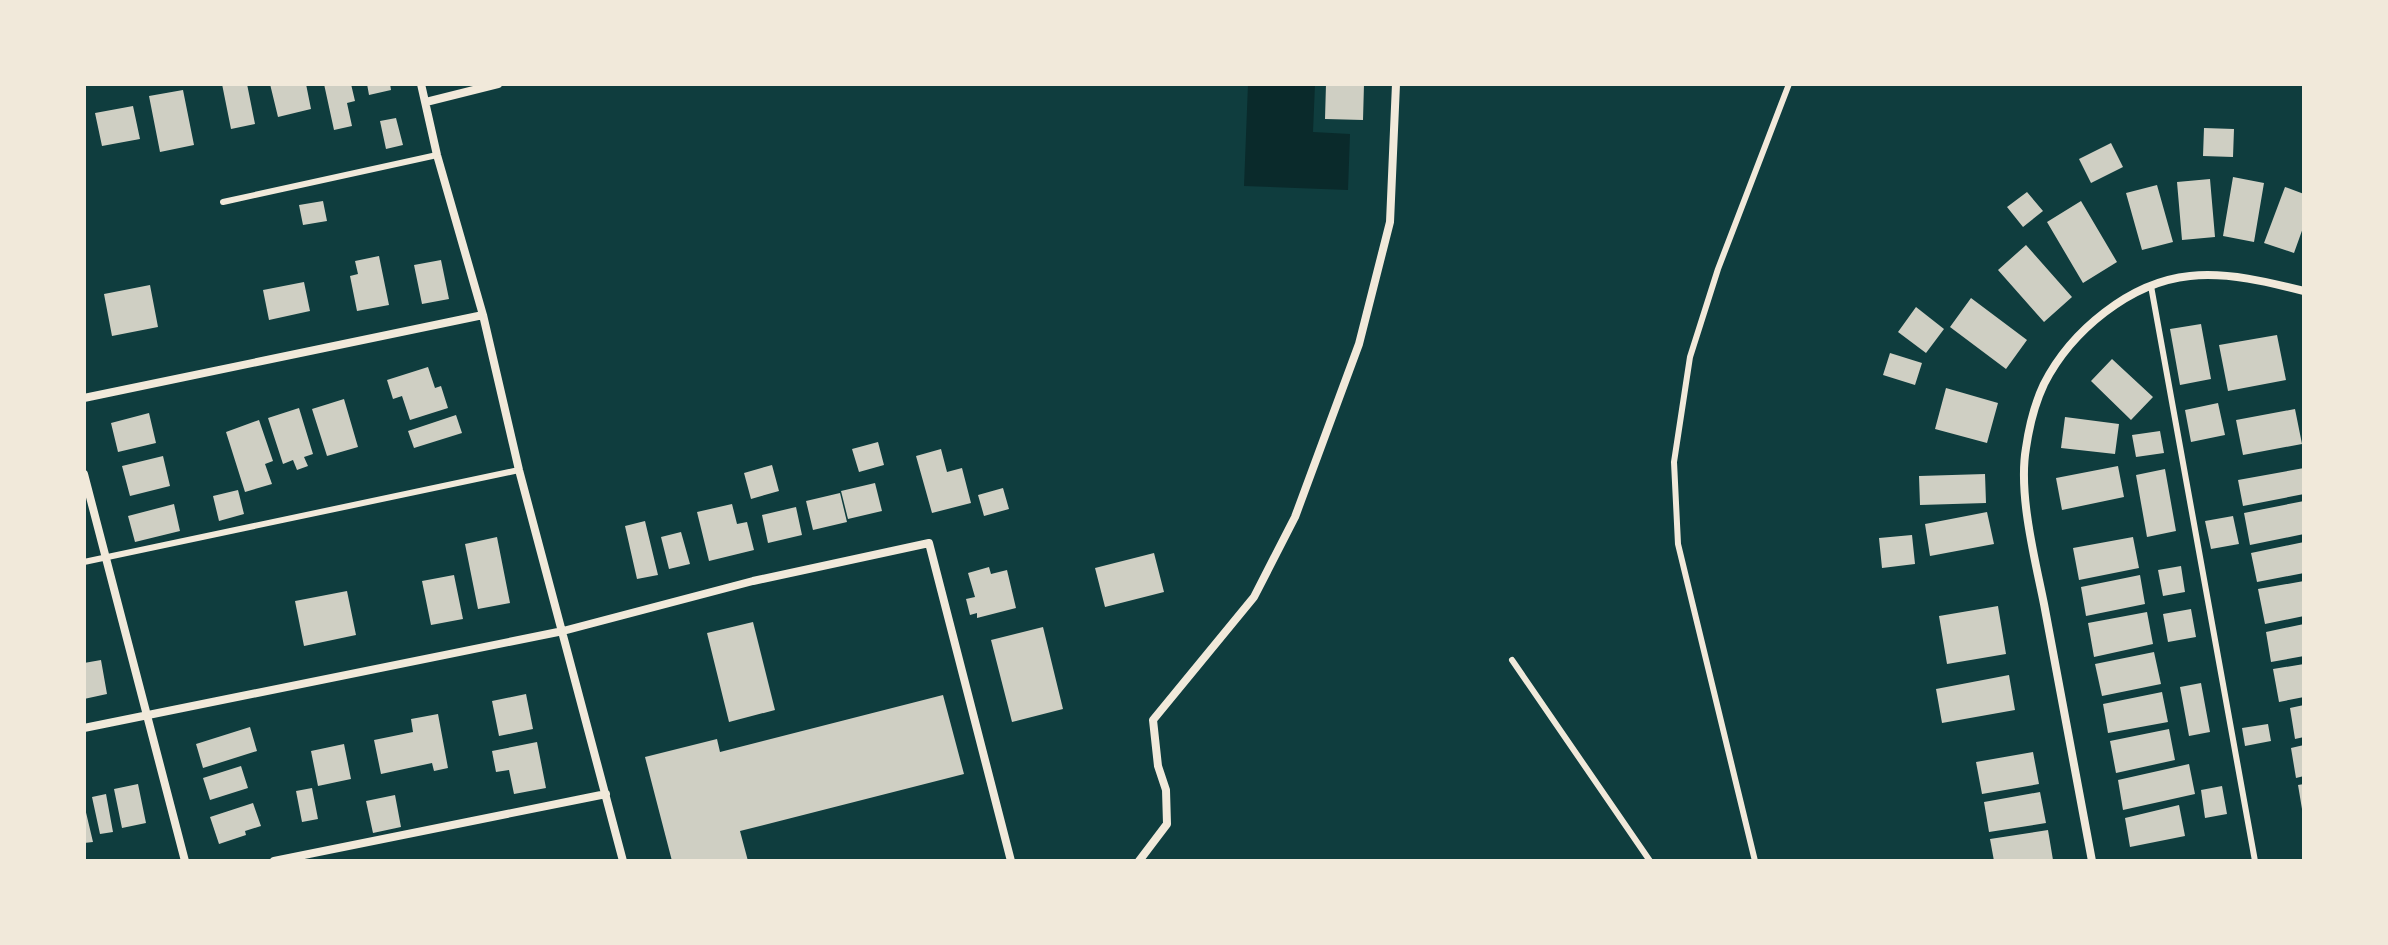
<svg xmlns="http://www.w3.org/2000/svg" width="2388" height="945" viewBox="0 0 2388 945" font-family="Jost,sans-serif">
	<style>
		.water { fill: #0a2a2b }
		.building { fill: #cfcfc3 }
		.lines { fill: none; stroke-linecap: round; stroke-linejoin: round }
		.service { stroke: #f1e9da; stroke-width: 6 }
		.minor { stroke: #f1e9da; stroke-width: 8 }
	</style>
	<rect width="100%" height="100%" fill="#0f3d3e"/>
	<path class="water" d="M1248,84H1315L1313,132L1350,134L1348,190L1244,186Z"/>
	<path class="building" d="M222,84H247L255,124L231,129Z
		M270,84H306L311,109L278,117Z
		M324,84H351L355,101L347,103L352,126L334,130Z
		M367,84H390L391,90L369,95Z
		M1326,84H1364L1363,120L1325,119Z
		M183,90L194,145L160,152L149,96Z
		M133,106L140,139L102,146L95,113Z
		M396,118L403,145L386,149L380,121Z
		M2204,128L2234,129L2233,157L2203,156Z
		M2111,143L2123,167L2091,183L2079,159Z
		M2233,177L2264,183L2254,242L2223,236Z
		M2210,179L2215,237L2182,240L2177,182Z
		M2157,185L2173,242L2142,250L2126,193Z
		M2285,187L2304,194V225L2294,253L2264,243Z
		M2027,192L2043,211L2023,227L2007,207Z
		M323,201L327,221L303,225L299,205Z
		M2081,201L2117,262L2083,283L2047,222Z
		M2026,245L2072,297L2044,322L1998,270Z
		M379,256L389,305L357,311L350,276L358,274L355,261Z
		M441,260L449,299L422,304L414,265Z
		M304,282L310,311L269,320L263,290Z
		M150,285L158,327L112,336L104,294Z
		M1971,298L2027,340L2006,369L1950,327Z
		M1916,307L1944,329L1926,353L1898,332Z
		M2201,324L2211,379L2180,385L2170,329Z
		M2277,335L2286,380L2228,391L2219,345Z
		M1890,353L1922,363L1915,385L1883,375Z
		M2112,359L2153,397L2131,420L2091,381Z
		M428,367L435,388L441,386L448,408L410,420L402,396L393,399L387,380Z
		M1946,388L1998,403L1987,443L1935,429Z
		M344,399L358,447L327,456L312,409Z
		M2218,403L2225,435L2191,442L2185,410Z
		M299,408L313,454L304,457L308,466L297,470L293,460L283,464L268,418Z
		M2295,409L2302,444L2243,455L2236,420Z
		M149,413L156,443L118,452L111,423Z
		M456,415L462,433L414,448L408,431Z
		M2065,417L2119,424L2115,454L2061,448Z
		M259,420L273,461L265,464L272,484L245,492L226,432Z
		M2160,431L2164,453L2136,457L2132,435Z
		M878,442L884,465L859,472L852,449Z
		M941,449L947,472L962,468L971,503L932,513L916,456Z
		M163,456L170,486L130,496L122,466Z
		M772,465L779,491L751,499L744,473Z
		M2118,466L2124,497L2062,510L2056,478Z
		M2304,468V494L2243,506L2238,480Z
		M2165,469L2176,531L2147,537L2136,475Z
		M1985,474L1986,503L1920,505L1919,476Z
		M875,483L882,511L848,519L841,491Z
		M1003,488L1009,509L984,516L978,495Z
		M238,490L244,514L219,521L213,496Z
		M840,493L847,522L813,530L806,501Z
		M2304,501V534L2250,545L2244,513Z
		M174,504L180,531L135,542L128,516Z
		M732,504L737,524L747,522L754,550L709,561L697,512Z
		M796,507L802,535L768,543L762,515Z
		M1987,512L1994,544L1930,556L1925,524Z
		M2233,516L2239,544L2211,549L2205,521Z
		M645,521L658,575L637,579L625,526Z
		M681,532L690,564L669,569L661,537Z
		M1912,535L1915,564L1882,568L1879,538Z
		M497,537L510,603L478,609L465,544Z
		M2133,537L2139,568L2079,580L2073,548Z
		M2304,542V573L2257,582L2251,553Z
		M1154,553L1164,592L1105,607L1095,568Z
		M2181,566L2185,592L2163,596L2158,570Z
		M989,567L991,574L1007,570L1016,608L977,618V613L970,615L966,599L975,597L968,573Z
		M454,575L463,619L431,625L422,581Z
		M2140,575L2145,604L2086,616L2081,587Z
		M2304,581V616L2265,624L2258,589Z
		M347,591L356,635L304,646L295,601Z
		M1998,606L2006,654L1947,664L1939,616Z
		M2191,609L2196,637L2168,642L2163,614Z
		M2147,612L2153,644L2094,657L2088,623Z
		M753,622L775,710L729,722L707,633Z
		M2304,624V656L2271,662L2266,632Z
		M1043,627L1063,709L1012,722L991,640Z
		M2154,652L2161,684L2102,696L2095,664Z
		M101,660L107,694L84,699V663Z
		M2304,664V697L2279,702L2273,669Z
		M2009,675L2015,710L1942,723L1936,689Z
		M2201,683L2210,732L2189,736L2180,687Z
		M2162,692L2168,722L2108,733L2103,704Z
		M526,694L533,729L499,736L492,701Z
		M943,695L964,774L740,831L748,861H672L645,757L717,739L720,752Z
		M2304,705V737L2295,739L2290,708Z
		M438,714L448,768L434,771L432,763L381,774L374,740L413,732L411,719Z
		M2268,724L2271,741L2245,746L2242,728Z
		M250,727L257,751L203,768L196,744Z
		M2169,729L2175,760L2116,773L2110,741Z
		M537,742L546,788L514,794L509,770L496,772L492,751Z
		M344,744L351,779L318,786L311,751Z
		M2304,745V776L2296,778L2291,748Z
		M2033,752L2039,784L1982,794L1976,762Z
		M2189,764L2195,794L2123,810L2118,780Z
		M241,766L248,788L210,800L203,778Z
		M138,784L146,823L122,828L114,789Z
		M2304,784V809H2302L2298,785Z
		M2222,786L2227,814L2205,818L2201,790Z
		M312,788L318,819L302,822L296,791Z
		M2040,792L2046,823L1989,832L1984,802Z
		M106,794L113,832L100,834L92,797Z
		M395,795L401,827L373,833L366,801Z
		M253,803L261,826L245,831L246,835L219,844L210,817Z
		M84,804L93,842L84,843Z
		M2179,805L2185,836L2130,847L2125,818Z
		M2048,830L2053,860L1994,861L1990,839Z"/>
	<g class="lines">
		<path class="service" d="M223,202L437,155
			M2151,286L2255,861
			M84,562L519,470
			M1512,660L1650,861
			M1755,861L1678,544L1674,462L1690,357L1718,269L1789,84"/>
		<path class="minor" d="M421,84L437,155L483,315L519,470L623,861
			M426,102L498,84
			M84,398L483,315
			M84,474L185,861
			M84,728L563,631L753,581L929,543L1011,861
			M274,861L606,794
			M1139,861L1167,824L1166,790L1158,766L1153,720L1254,597L1295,517L1359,344L1390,222L1396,84
			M2092,861C2076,775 2060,690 2044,604C2035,559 2018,494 2026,448C2029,427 2035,403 2044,384C2071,331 2130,282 2190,276C2228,272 2268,282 2304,291"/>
	</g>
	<rect width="2388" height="945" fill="none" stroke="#f1e9da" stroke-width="172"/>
</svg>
